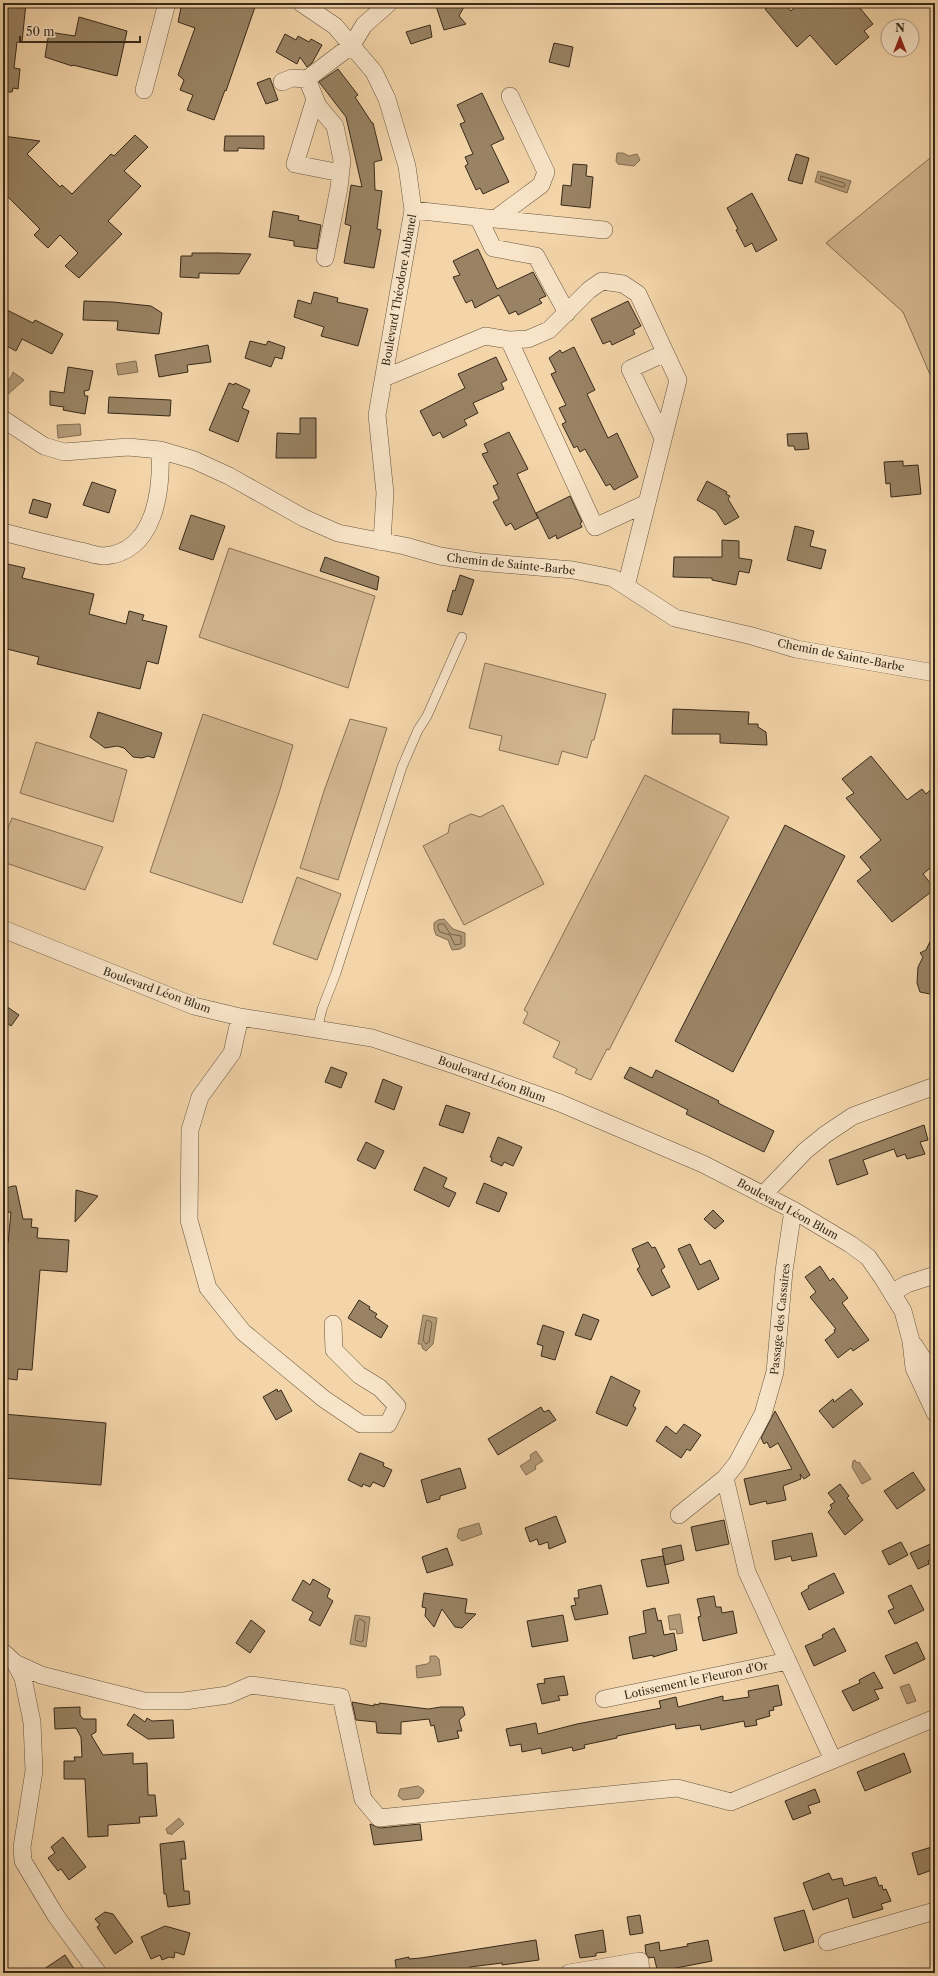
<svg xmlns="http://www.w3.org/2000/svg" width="938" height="1976" viewBox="0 0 938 1976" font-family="'Libre Caslon Text',serif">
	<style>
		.green { fill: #d4b891; stroke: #867155 }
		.water { fill: #b49b79; stroke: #826e53 }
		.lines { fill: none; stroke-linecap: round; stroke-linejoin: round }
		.shore { stroke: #766249; stroke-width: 1 }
		.building { fill: #998364; stroke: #372a19 }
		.lane-casing { stroke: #66553d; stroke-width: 10 }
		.street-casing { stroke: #66553d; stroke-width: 18 }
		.lane { stroke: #f8e4c8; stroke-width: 9 }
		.street { stroke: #f8e4c8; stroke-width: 17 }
		.labels { text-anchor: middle; stroke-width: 4; stroke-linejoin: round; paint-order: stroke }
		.street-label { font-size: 11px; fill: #372a19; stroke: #f8e4c8 }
	</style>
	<rect width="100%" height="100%" fill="#f4d5aa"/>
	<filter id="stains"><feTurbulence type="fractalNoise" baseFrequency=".005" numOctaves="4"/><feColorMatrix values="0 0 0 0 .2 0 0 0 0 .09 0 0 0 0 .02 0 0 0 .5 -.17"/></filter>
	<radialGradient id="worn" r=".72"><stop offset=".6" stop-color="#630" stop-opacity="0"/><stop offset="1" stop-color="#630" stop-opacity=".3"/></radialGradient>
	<path class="green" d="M935,154V386L903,312L826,243Z
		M229,548L375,596L348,688L199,637Z
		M485,663L606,694L594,740H592L587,758L562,751L558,765L499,750L502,736L469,728Z
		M203,714L293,745L279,793L242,903L150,872Z
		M350,719L387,728L338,880L300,868L324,791Z
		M36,742L127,770L113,822L20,793Z
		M645,775L729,817L609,1050L607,1049L591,1080L575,1073L577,1069L553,1057L560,1042L523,1023L528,1013L524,1010Z
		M503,805L544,884L464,925L423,846L448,833L450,824L471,814L480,817Z
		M12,818L103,847L85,890L3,862V840Z
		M297,877L341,894L317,960L273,944Z"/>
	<path class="water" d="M617,153H623L629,156L637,154L640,160L634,166L618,164L616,161Z
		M818,171L851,181L847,193L815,182Z
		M136,361L138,372L118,375L116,364Z
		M13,372L24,380L6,396C0,386 10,381 13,372Z
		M80,424L81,435L58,438L57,425Z
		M444,919L453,929L465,933V946L460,949L452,950L448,940L436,935L434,929V923L438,920Z
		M423,1315L437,1318L433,1344L426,1351L423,1349L421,1344H418Z
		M536,1451L543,1461L535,1466L536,1469L526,1475L520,1466L531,1459L530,1455Z
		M855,1460L857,1463L859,1462L871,1479L862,1484L852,1467L853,1461Z
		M479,1523L482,1534L462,1541L457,1537L459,1529Z
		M680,1614L683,1633L677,1634L676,1629L670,1630L668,1616Z
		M355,1615L370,1617L366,1647L350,1644Z
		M430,1656H436L439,1659L441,1675L417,1678L416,1666L427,1664L430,1662Z
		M909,1684L916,1701L907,1704L900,1687Z
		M418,1786L423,1789L424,1792L419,1798L403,1800L398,1796L400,1789Z
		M179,1818L184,1824L171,1835L170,1833L168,1834L166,1829Z"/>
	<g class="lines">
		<path class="shore" d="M821,176L844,183L845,186L843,187L821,180Z
			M439,924H444L450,934L461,936V944L455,945L450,935L440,932L438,928Z
			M428,1320L432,1323L429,1342L426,1344L423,1340L426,1322Z
			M360,1619L365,1622L363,1641L361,1642L355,1640L358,1621Z"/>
	</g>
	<path class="building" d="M3,3H26L22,42H17L14,68L20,69L18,89L13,88L12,92H3Z
		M182,3H251L250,6L255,7L226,91L225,90L214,120L187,110L193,95L180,90L184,80L178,75L195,28L178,22Z
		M435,3H466L459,16L466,24L444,30Z
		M773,3H784L791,11L799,3H856L873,24L864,31L869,37L836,65L810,35L797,47L765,9Z
		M79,17L127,31L117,76L73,65L72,66L45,57L49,32L75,36Z
		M430,25L432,37L411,44L406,32Z
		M285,34L296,40L298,36L309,42L311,39L322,45L312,63L307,67L300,57L297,64L276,52Z
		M554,43L573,47L569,67L549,62Z
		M338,69L358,95L355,97L372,123H373L382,160L374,162L375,190L382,191L377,229L381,230L374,268L344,263L351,226L345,224L351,185L362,187L346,117L319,82Z
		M270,78L278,100L266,104L257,83Z
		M482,93L504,139L491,145L509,182L483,194L480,188L476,190L465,166L468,164L465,157L473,154L460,124L465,122L457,105Z
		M135,135L148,147L124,171L141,186L108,221L122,234L79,278L65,266L78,253L60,235L48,248L34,235L40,229L3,192V136L40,141L27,154L60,187L62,185L72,194L111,154L114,156Z
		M225,136H264V149L238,148V151H224Z
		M796,154L809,158L802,184L788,180Z
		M573,164L587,165L586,176L593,177L590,208L561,205L563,185L571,186Z
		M752,193L777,240L756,252L752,243L745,247L736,230L738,229L727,208Z
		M273,211L299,216L298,220L321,225L317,249L294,246V241L269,237Z
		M478,249L497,289L533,272L546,296L539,299L542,303L518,315L516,311L509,314L499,295L475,308L472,300L466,303L453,277L460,275L453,261Z
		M192,253H219L251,254L239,274L199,273V278L180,277L181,256H192Z
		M314,292L338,298L337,302L368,309L358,346L321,336L324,327L294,317L298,300L311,304Z
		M84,301L113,302L151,306L162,313L159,334L117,330L118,321L83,320Z
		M628,301L641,326L633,330L635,334L612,345L610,341L603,344L591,319Z
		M3,308L33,323L35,320L63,334L52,354L22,339L16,351L3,344Z
		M250,341L266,345L268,341L285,347L282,359L275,357L271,367L245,358Z
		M208,345L211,362L187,365L188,372L159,377L155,355Z
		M574,347L595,390L587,394L608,438L617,433L638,477L614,490L610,484L606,486L585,449L580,452L577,446L574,448L562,424L566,422L559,408L566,405L551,374L556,372L549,358L560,350L562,353Z
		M496,357L507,380L501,383L504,389L473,403L478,413L464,420L467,425L443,438L440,432L433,436L420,411L465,388L458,374Z
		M68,367L93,371L89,390L84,391L85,396H88L85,414L63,410L64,407L50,405V391L64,393Z
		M229,383L234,385L235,383L250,390L242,408L249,411L238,442L209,430Z
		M109,397L171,400L170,416L108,413Z
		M300,418H316V458H276L277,433L300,434Z
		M509,432L528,469L517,474L538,518L515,530L511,523L506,526L493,502L499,499L493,486L498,484L482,454L488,452L484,444Z
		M807,433L809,449L795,450L794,446H788L787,434Z
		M903,461V466L918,465L921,494L891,497L890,483L886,484L884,462Z
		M707,481L727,492L726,494L730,496L728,499L739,517L725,525L716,511L697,500Z
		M92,482L116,490L109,513L83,505Z
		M570,496L582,522L580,523L582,527L557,539L556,535L549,539L536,513Z
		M33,499L51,504L47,518L29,513Z
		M191,515L225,526L213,560L179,549Z
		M795,526L814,531L810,546L826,550L821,569L787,560Z
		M722,540L739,541V558L752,560L749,573L739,571L736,585L712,580V578L673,577L674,557H722Z
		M325,557L379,577L377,590L320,571Z
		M3,563L25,568L22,578L94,594L89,614L126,624L129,611L144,615L142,620L167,626L158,664L147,661L140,689L37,664L39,657L3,648Z
		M460,575L474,580L462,615L447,611L453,590L455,591Z
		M673,709L749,712L748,724H758V727L766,732L767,745L720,743V734H672Z
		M98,712L162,733L154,758L148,756L142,758L133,757L124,748L117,746L105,748L90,737Z
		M871,756L907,800L922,789L926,794L935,786V864L923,874L935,889L892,922L857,881L871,870L860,857L881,840L846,798L854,793L842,779Z
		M785,825L845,856L733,1072L675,1041Z
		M935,931V995L920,992L917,983L918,967L923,957L920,953L926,950Z
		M3,1004L19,1015L11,1026L3,1020Z
		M331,1067L347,1073L341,1088L325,1082Z
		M630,1067L652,1078L656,1070L711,1097L719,1101L718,1103L774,1131L764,1152L686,1114L688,1110L624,1078Z
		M383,1079L402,1087L394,1110L375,1102Z
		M446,1105L470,1113L463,1133L439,1125Z
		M924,1125L928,1140L920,1142L925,1154L907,1159L905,1154L897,1157L894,1149L863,1160L868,1174L837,1185L829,1160Z
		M498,1137L522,1147L513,1166L504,1162L502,1166L491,1161L492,1158L490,1157Z
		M366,1142L384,1151L375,1169L357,1160Z
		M424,1167L447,1178L443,1187L456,1193L449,1207L414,1190Z
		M484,1183L507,1193L499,1212L476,1203Z
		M13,1186H16L23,1219H32L31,1227L38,1228L37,1238L69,1240L67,1272L40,1270L32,1370L18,1369L17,1380L3,1378V1243H8L11,1212L3,1213V1189Z
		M76,1190L98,1196L75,1222Z
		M713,1210L724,1221L715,1229L704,1219Z
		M648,1242L652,1248L655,1247L665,1267L661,1270L670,1287L652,1296L637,1269L640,1267L632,1249Z
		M690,1244L700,1265L710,1260L719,1279L698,1290L678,1249Z
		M820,1266L830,1281L833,1278L848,1298L842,1303L869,1340L853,1351L851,1348L838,1358L825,1340L835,1332L834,1330L836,1329L810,1297L816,1292L805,1277Z
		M359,1300L370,1307L369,1309L377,1314L375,1317L388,1326L381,1338L348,1318Z
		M583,1314L599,1320L591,1340L575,1335Z
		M543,1325L564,1332L555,1360L541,1356L543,1346L537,1344Z
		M611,1376L640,1391L633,1406L636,1408L627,1426L596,1413Z
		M277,1389L278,1392L281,1390L292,1411L276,1420L263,1397Z
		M851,1389L863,1404L833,1428L819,1411L833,1399L834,1402Z
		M541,1407L544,1412L549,1410L556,1420L498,1455L488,1439Z
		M775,1411L810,1475L804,1479L800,1474L801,1479L783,1486L786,1500L767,1504L766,1501L750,1505L744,1479L792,1469L778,1443L770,1448L767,1442L764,1444L761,1438Z
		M3,1414L106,1423L101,1485L3,1478Z
		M684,1424L701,1435L690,1451L687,1449L681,1458L656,1441L666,1426L676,1434Z
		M360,1453L384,1463L383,1466L392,1470L384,1487L373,1482L370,1487L363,1484L362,1487L348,1480Z
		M460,1468L466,1488L440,1496V1499L427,1503L421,1480Z
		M913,1472L925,1490L897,1509L884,1491Z
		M840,1484L849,1496L847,1498L863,1520L845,1535L828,1512L832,1508L830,1505L835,1502L828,1493Z
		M556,1516L566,1542L549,1549L548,1542L539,1545L537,1539L530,1542L525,1528Z
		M724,1520L729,1544L696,1551L691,1527Z
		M812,1533L817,1556L792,1561L791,1556L775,1560L772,1541Z
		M901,1542L908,1555L889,1565L882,1551Z
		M935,1542V1558L928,1561L929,1564L918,1569L910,1553Z
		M681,1545L684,1560L665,1565L662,1549Z
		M447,1548L453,1565L427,1573L422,1557Z
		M663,1556L669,1583L647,1587L641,1560Z
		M834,1573L844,1593L809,1610L801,1593L809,1588L808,1586Z
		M313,1579L330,1589L327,1597L333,1601L320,1626L309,1620L313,1612L292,1600L303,1580L310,1585Z
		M601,1585L608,1614L575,1620L571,1606L576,1605L574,1598H579L578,1590Z
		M911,1585L924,1610L895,1624L888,1611L894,1608L888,1596Z
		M424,1593L467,1599L465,1613L476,1614L462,1628L455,1627L442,1609L434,1627L425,1616L426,1608L422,1607Z
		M714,1596L716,1607H721L722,1613L733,1611L737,1633L703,1641L698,1617L701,1616L697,1599Z
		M655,1608L658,1621L661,1620L664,1635L674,1633L677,1650L653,1657V1655L633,1659L629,1637L646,1633L643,1611Z
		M563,1615L568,1641L532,1647L527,1621Z
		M251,1620L265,1631L250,1653L236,1643Z
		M834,1628L846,1651L814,1666L805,1646L823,1638L822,1635Z
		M917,1642L925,1659L894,1674L885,1656Z
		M874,1672L883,1688L874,1690L879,1699L853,1711L842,1691L860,1683L859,1680Z
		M564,1676L568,1695L558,1696L560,1700L542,1704L537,1684L545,1683L544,1679Z
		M778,1685L782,1705L773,1707L774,1710L769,1711L770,1716L756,1720L757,1725L745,1727L744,1721L701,1730L700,1725L676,1729L675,1724L617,1736V1738L584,1745L585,1748L573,1751L572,1747L542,1754L541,1748L522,1752L521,1744L510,1746L506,1729L536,1723L538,1734L577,1724L661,1708L659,1701L676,1697L678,1707L723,1696V1701L749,1697L748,1691Z
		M352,1702L374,1706V1704L379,1705V1703L428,1709L441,1707H463L465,1715L459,1720L462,1731H457L459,1738L438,1742L434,1725L431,1726L429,1719L401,1722V1734L377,1733L376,1722L356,1720Z
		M80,1707V1715L83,1719H96V1732L91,1735L103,1755L133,1753V1764L147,1763L148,1795H155L157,1816L139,1817L140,1823L108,1825V1836L88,1837L85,1779H64V1761H75L74,1757H82L81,1737L76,1728L55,1729L54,1708Z
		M134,1714L145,1722L147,1718L152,1721L173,1720L174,1738L148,1739L127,1725Z
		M904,1753L911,1772L865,1791L857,1772Z
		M815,1789L820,1802L808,1806L811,1813L793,1820L785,1801Z
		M370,1824L380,1828L420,1824L422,1840L374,1845Z
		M63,1837L86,1867L69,1880L61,1869L58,1871L48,1858L55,1853L51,1847Z
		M184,1841L186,1859H181L184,1891H189L190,1904L168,1907L166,1894H164L160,1844Z
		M935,1846V1869L918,1875L912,1853Z
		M829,1873L832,1880L842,1878L844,1886L876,1877L879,1886L882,1885L883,1890L886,1889L891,1901L881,1904L883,1909L853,1918L848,1898L813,1910L803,1883Z
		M804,1910L814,1942L784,1951L774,1918Z
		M105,1912L113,1914L133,1942L115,1954L97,1927L100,1925L95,1919Z
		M640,1915L643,1933L630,1935L627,1917Z
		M165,1926L190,1933L184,1955L175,1952L174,1958L169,1957L162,1960L160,1955L151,1959L141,1937Z
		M603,1930L606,1952L596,1953V1956L580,1958L575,1935Z
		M536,1940L539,1960L502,1965V1963L470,1967V1970L461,1972V1973H397L395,1960L409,1957V1959L421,1958Z
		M708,1940L712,1961L671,1969V1973H658L654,1957L649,1958L646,1954L645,1945L659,1942L660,1951L688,1946L687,1944Z
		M65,1955L77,1973H38Z"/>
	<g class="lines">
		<defs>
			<path id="lane" d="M317,1030L322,1009L336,973L402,767L418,730L427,716L462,637"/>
			<path id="street" d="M301,3L335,26L374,72L387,99L407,166L413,210L377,415L385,493L382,542
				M307,79L318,106L335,126L342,160L339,188L325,258
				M282,82L292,78L307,79L352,45L364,25L389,3
				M144,90L167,3
				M315,99L295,164L341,173
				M413,210L495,219L541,185L546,172L510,96
				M478,217L493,248L536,256L567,313
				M495,219L604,230
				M509,340L595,527L647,503
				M384,378L485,336L509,340L528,339L549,330L589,290L602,281L623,284L638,294L678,380L626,586
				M3,419L44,446L64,452L128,447L160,450L194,460L229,476L304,518L338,533L405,546L440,556L479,562L573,570L613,578L675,618L752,636L796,649L935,673
				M663,438L630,369L665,353
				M3,532C29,539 54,545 80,551C87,552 96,556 104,556C155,552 162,491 160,450
				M3,929L194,1006L240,1017L372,1038L457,1066L560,1103L703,1164L793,1210L850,1244L868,1257L882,1277L903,1311L911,1341L914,1368L935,1413
				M240,1017L232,1053L200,1097L190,1130L189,1220L208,1288L243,1332L324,1399L361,1424H388L397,1406L380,1388L359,1375L334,1350L333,1324
				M763,1195L805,1151L826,1134L853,1116L935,1086
				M893,1292L907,1284L935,1275
				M914,1345L927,1365L935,1383
				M725,1478L747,1572L833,1760L935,1718
				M679,1515L725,1478L737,1463L763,1414L775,1372L784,1271L793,1210
				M3,1652L15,1663L23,1678L32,1722L34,1771L22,1847L23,1861L56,1916L98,1973
				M15,1663L41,1675L144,1701H184L228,1695L251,1685L341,1697L363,1799L379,1818L677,1788L731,1802L833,1760
				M604,1699L788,1661
				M827,1942L935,1911
				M569,1973L640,1961L641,1973"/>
		</defs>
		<use href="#lane" class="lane-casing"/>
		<use href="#street" class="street-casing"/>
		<use href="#lane" class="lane"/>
		<use href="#street" class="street"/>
	</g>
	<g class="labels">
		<g class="street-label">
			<text transform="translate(399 290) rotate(-80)" y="4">Boulevard Théodore Aubanel</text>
			<text transform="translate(511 564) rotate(6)" y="4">Chemin de Sainte-Barbe</text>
			<text transform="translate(841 655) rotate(11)" y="4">Chemin de Sainte-Barbe</text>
			<text transform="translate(157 990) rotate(20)" y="4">Boulevard Léon Blum</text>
			<text transform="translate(492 1079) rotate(20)" y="4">Boulevard Léon Blum</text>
			<text transform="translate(788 1209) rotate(29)" y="4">Boulevard Léon Blum</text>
			<text transform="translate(780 1319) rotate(-84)" y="4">Passage des Cassaires</text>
			<text transform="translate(696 1680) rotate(-12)" y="4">Lotissement le Fleuron d'Or</text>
		</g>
	</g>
	<rect width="938" height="1976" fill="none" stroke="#f4d5aa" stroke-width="16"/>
	<rect x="4" y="4" width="930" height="1968" fill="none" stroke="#372a19" stroke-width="2"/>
	<rect x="8" y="8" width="922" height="1960" fill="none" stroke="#372a19"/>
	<g transform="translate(900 38)"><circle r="19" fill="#f8e4c8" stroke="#ab9a82"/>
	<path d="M0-3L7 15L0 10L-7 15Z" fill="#8f2418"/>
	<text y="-6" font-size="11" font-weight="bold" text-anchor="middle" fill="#372a19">N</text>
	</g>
	<path d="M20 36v6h120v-6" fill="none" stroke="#372a19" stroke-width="2"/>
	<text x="26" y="36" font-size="12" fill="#372a19" stroke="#f8e4c8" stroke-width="3" paint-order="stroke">50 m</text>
	<rect width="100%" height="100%" filter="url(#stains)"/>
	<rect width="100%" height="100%" fill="url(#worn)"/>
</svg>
